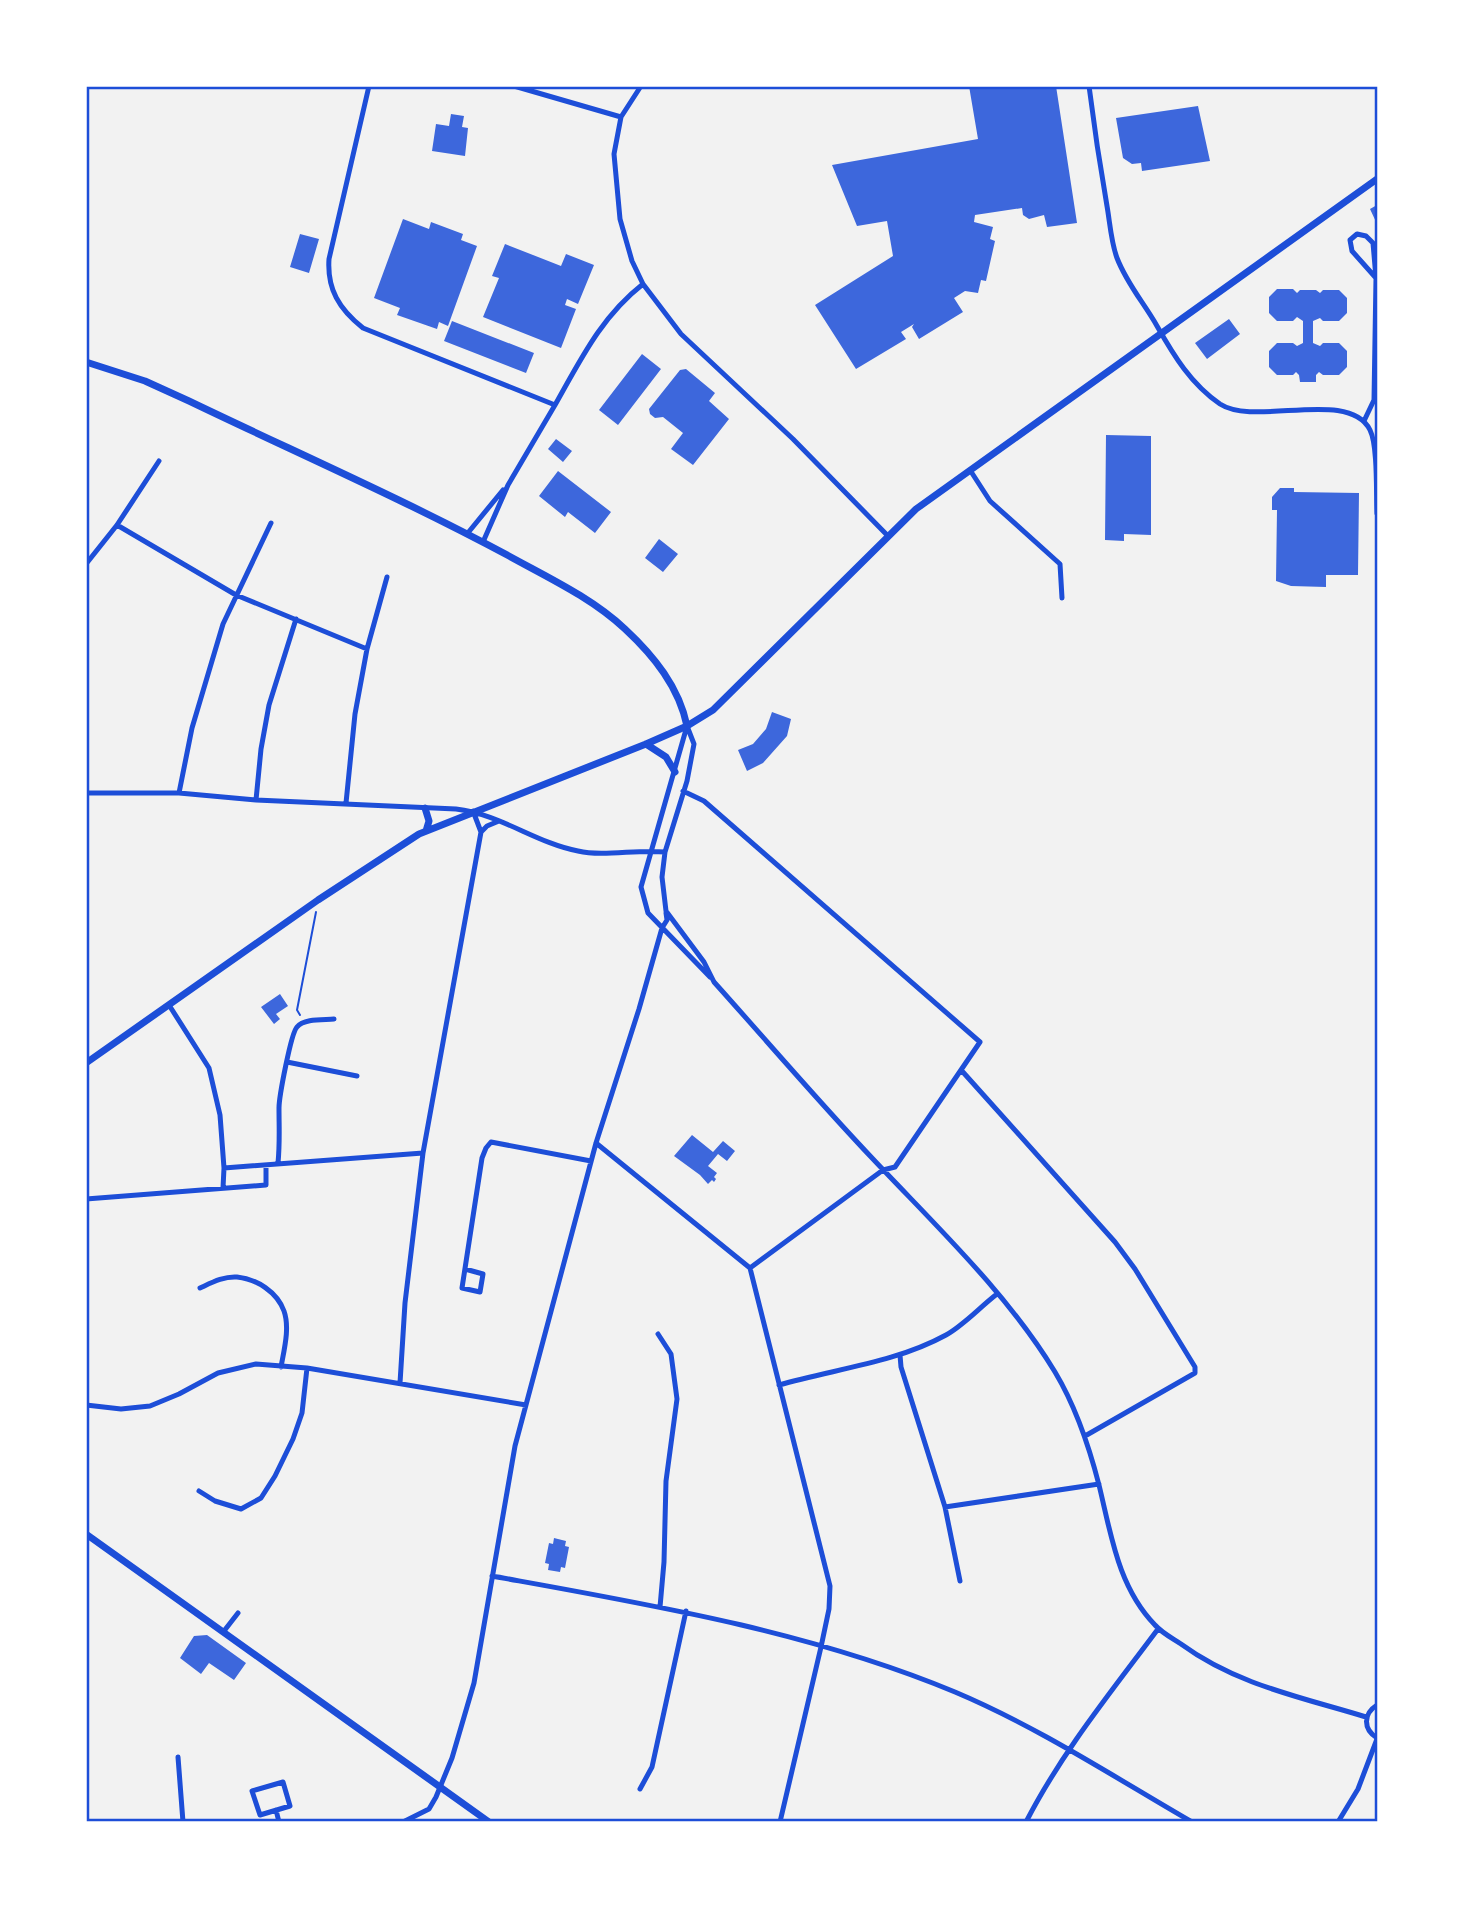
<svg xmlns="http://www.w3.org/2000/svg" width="1463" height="1908" viewBox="0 0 1463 1908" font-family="Manrope,sans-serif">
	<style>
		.building { fill: #3d67dc }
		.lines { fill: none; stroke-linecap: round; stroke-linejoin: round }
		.path { stroke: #1d4ed8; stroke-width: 2 }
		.minor { stroke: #1d4ed8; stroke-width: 5 }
		.secondary { stroke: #1d4ed8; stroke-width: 7 }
		.neatline { fill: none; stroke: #1d4ed8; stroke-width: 2.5 }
	</style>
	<rect width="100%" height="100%" fill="#f2f2f2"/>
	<path class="building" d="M969,86H1056L1077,223L1047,227L1044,215L1029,219L1023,215L1022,208L975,215L974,222L993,227L990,239L995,241L986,281L981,280L978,293L965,291L954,298L963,312L919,339L912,327L914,324L901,332L906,339L856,369L815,305L893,256L887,221L857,226L832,165L978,139Z
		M1198,106L1210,161L1142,171L1141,163L1132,164L1123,158L1116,118Z
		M451,114L464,116L462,127L468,128L465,156L432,151L436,124L449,126Z
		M1377,205V224L1370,209Z
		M403,219L429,229L431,222L463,234L461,240L477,246L448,326L439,322L437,329L397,315L400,308L374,298Z
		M300,234L319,239L309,273L290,267Z
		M505,244L561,266L566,254L594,265L578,304L567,299L565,305L576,309L561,348L483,317L499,278L492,276Z
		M1277,289H1293L1297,293L1300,290H1316L1320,293L1323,290H1339L1347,298V313L1339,321H1323L1320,318L1313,321V343L1320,346L1323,343H1339L1347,351V367L1339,375H1323L1319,372L1316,375V382H1300L1299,375L1296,372L1293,375H1277L1269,367V351L1277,343H1293L1297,346L1303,343V321L1297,317L1293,321H1277L1269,313V297Z
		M1229,319L1240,334L1207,359L1195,343Z
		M452,321L534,353L526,373L444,341Z
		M642,354L661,369L618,425L599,410Z
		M686,369L715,393L709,401L729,419L693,465L671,449L683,433L663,417L655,418L650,414L649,409L680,370Z
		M1106,435L1151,436V535L1124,534V541L1105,540Z
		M556,439L572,451L563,462L548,449Z
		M558,471L611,512L595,533L568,512L565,517L539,496Z
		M1280,488H1294V492L1359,493L1358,575H1326V587L1291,586L1276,581L1277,510H1272V497Z
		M659,539L678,554L663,572L645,558Z
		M772,712L791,719L787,736L763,763L747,771L738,750L753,744L766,729Z
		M280,994L288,1006L276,1014L280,1019L274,1024L261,1007Z
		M692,1135L713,1152L723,1141L735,1151L727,1161L718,1154L708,1166L717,1173L714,1177L716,1179L714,1182L712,1180L708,1184L700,1175L674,1156Z
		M554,1538L566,1541L565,1546L569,1547L565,1568L561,1567L560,1572L548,1570L549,1564L545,1563L549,1543L553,1544Z
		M207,1635L246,1663L234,1680L209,1663L201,1674L180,1658L194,1636Z"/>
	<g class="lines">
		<path class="path" d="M300,1015L297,1010L316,912"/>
		<path class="minor" d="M369,86L329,259C327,289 339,309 363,328L555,405L508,485L483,542
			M514,86L621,117
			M641,86L621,117L614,154L620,219L632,261L643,284L681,334L793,439L888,536
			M1089,86C1094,126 1100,166 1107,206C1110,223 1111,242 1117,258C1127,284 1144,303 1157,326C1174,356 1191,384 1220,404C1255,427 1349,388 1370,430C1378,446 1376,494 1377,514
			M555,405C581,359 601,317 643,284
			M1364,421L1374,400L1376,278L1373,243L1366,236L1357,234L1350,240L1352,251L1376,278
			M970,470L990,501L1060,564L1062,598
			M117,525L236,595L367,649
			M467,534L503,490
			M86,564L117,525L159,461
			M687,726L694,744L687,781L665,852L662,877L666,911L704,962L714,982C767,1041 818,1101 873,1159C936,1226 1007,1293 1055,1372C1076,1407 1089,1446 1099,1485C1111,1534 1118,1587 1155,1625C1162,1633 1172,1638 1181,1644C1237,1685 1301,1697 1366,1717
			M687,726L641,887L648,913L710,977
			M683,791L704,801L980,1042L895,1167L883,1170L750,1268
			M86,793H179L256,800L456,809C500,814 536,843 578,851C604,857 637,849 665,852
			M179,793L192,728L223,624L271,523
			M256,800L261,749L269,705L296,619
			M346,803L355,714L367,649L387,577
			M481,832L487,826L499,821
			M169,1005L209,1068L220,1115L224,1168
			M287,1062L357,1076
			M962,1071L1115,1242L1135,1269L1195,1367V1373L1085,1436
			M596,1143L750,1268L830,1586L829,1609L821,1647L780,1822
			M278,1163C280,1143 279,1128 279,1108C279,1097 291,1033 297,1027C304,1018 324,1020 334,1019
			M223,1188L224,1168L423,1153
			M86,1199L266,1185V1165
			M465,1269L483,1274L480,1292L462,1288L482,1158L486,1148L491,1142L591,1161
			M200,1288C211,1283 224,1276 237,1277C257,1279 277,1292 284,1311C290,1328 284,1350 281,1367
			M658,1334L671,1354L677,1399L666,1481L664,1562L660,1607
			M900,1355L901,1367L945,1507L1099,1484
			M400,1383L405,1303L423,1153L481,832L473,811
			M779,1385C834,1369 895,1363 946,1335C964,1325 980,1307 997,1294
			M86,1405L121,1409L150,1406L179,1394L218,1373L256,1364L307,1368L526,1405
			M199,1491L215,1501L241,1509L261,1498L275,1476L293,1439L302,1413L307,1368
			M945,1507L960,1581
			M492,1576C647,1604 809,1631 955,1692C1038,1727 1114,1777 1192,1822
			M224,1631L238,1613
			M1377,1705C1363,1714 1363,1729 1377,1738
			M178,1757L183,1822
			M283,1782L290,1806L260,1815L252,1791Z
			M640,1789L652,1767L686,1611
			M276,1810L279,1822
			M403,1822L429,1809L436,1797L452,1758L474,1683L515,1446L596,1143L639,1009L662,928L667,920L666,913
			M1026,1822C1062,1752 1111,1692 1158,1629
			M1338,1822L1358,1789L1377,1739"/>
		<path class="secondary" d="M86,362L145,381L189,401C295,452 405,500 509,556C549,578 592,598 625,629C654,656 679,687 687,726
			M646,744L666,757L675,772
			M425,808L429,821L426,831
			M86,1063L318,900L419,834L646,744L687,726L713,710L916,509L1377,179
			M86,1534L489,1822"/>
	</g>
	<rect width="1463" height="1908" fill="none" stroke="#ffffff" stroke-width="175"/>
	<rect x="88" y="88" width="1288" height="1732" class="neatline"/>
</svg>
